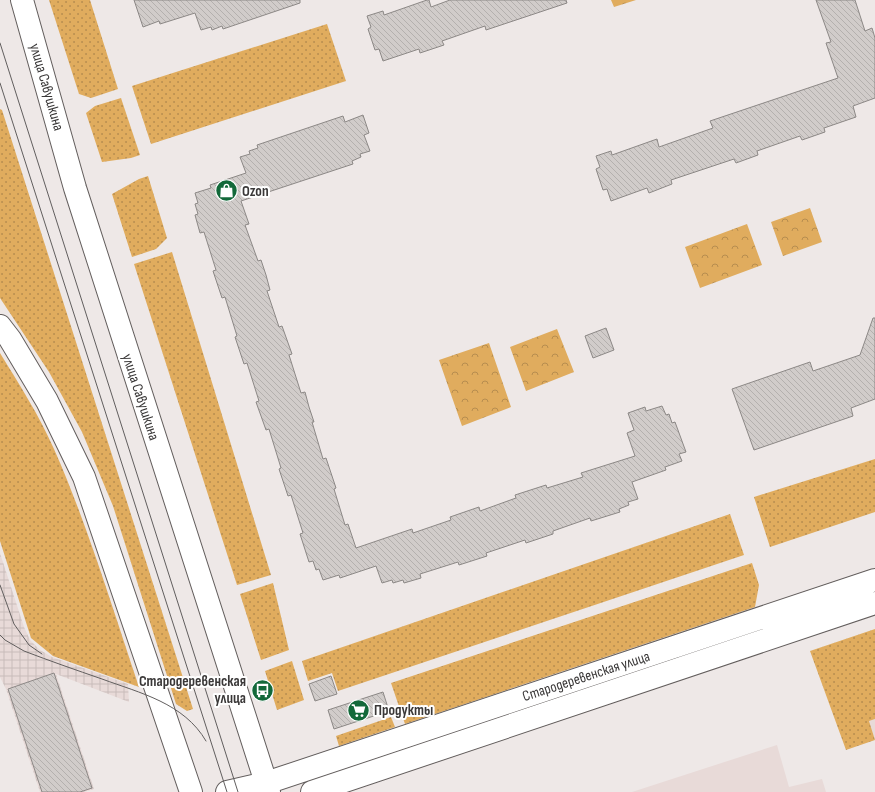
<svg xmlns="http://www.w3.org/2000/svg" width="875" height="792" viewBox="0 0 875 792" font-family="'Sofia Sans Condensed',sans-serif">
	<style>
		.built { fill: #e8dad8 }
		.industrial { fill: url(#industrial-grid) }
		.grass { fill: url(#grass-dots) }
		.forest { fill: url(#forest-crowns) }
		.building { fill: url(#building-back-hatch); stroke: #8c8886 }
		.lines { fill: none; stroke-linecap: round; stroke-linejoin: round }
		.minor-casing { stroke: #635e5d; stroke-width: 24 }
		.secondary-casing { stroke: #635e5d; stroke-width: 24 }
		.minor { stroke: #fff; stroke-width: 22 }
		.secondary { stroke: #fff; stroke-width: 22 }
		.tram { stroke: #615e5e; stroke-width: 1 }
		.labels { text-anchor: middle; stroke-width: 4; stroke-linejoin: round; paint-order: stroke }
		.street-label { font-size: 15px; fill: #3a3838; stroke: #fff }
		.poi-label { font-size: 15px; font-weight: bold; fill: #3a3838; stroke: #fff; text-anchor: start }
	</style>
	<defs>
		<pattern id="industrial-grid" width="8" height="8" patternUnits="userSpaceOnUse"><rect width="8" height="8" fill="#e8dad8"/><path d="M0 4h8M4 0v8" fill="none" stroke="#c8bcba"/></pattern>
		<pattern id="grass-dots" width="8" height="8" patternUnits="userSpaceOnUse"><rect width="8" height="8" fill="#e0ac5e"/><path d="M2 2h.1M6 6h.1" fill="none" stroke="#b78d4f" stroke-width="1.8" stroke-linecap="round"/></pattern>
		<pattern id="forest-crowns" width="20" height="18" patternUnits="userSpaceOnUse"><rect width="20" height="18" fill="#e0ac5e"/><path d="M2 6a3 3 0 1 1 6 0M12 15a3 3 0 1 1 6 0" fill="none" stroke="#b78d4f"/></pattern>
		<pattern id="building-back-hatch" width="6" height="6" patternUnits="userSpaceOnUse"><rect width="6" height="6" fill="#d1ccca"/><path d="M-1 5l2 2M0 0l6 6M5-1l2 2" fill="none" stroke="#b4b0ae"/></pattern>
	</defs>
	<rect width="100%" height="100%" fill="#eee8e7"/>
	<path class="built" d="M875,719V740L869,721Z
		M777,745L789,787L822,779L826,792H632Z"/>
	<path class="industrial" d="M0,553L24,627L30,640L40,650L52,657L128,684L129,702L56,674L94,789L84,792H40L6,689L0,677Z"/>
	<path class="grass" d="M49,0H90L118,89L91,98L79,94Z
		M327,24L346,81L151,144L132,86Z
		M121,98L140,155L131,158L102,162L86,113L95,106Z
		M0,109L2,110L193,709L187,711L176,704L113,506L82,432L49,372L0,298Z
		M148,176L167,238L156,249L132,257L112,194L139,179Z
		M172,252L271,575L237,585L134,264Z
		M0,353C19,384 39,415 54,449C88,526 112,607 139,687L53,656L31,638L0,541Z
		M875,459V512L770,547L754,497Z
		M730,514L744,555L338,691L332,673L308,681L302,661Z
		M752,563L759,585L755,607L405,724L391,683Z
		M273,583L289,650L261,660L240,594Z
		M875,629V719L869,721L875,740L846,750L810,651Z
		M292,661L304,700L277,710L265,671Z
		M391,717L395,727L339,746L336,736Z"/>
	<path class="forest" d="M611,0H636L614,7Z
		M810,208L822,242L783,256L771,222Z
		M747,224L762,265L700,288L685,247Z
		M557,329L574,372L526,391L510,347Z
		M489,343L511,407L462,426L439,360Z"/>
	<path class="building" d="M134,0H300V3L223,29L222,26L212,30L211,27L201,30L195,13L160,24L159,21L143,27Z
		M427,0H429L431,7L450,0H566L567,3L486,30L485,26L442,41L444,45L420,53L419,49L383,61L379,49L375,50L368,29L371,27L367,16L383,11L384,15Z
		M816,0H855L865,31L872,28L875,38V98L853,106L856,117L824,128L825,132L802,140L800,136L757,151L758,155L736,163L734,159L671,180L672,184L649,193L647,188L611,201L607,189L603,190L596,169L600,167L596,156L611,151L612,155L657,139L659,147L713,128L710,121L838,78L826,43L831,42Z
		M363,115L369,133L364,135L370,151L360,154L361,157L352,161L353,164L241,201L249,224L245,225L258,261L261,260L266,275L270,290L267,291L279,327L282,326L292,354L289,355L301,393L305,392L309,407L314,422H312L323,459L326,458L336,488L334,489L345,525L348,524L356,548L412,529L413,533L451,520L450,517L479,507L480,511L516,498L515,495L546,485L547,488L583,477L581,473L635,456L627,433L634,430L628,413L645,407L646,411L662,406L666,415L669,414L672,423L675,422L686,452L679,454L682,461L665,467L666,470L632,482L638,499L628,502L629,505L619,509L620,512L591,521L590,518L553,531V534L526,543L525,540L486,553L487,556L459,565L458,562L420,574L421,578L404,583L403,580L393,583L392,580L382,583L376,566L340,578L339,575L323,580L319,569L316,570L313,561L309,562L300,534L303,533L291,495L288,496L279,469L281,468L269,429L266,430L256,402L259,401L247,363L244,364L235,337L237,336L225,297L222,298L213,271L216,270L204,232L200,233L195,215L198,214L195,204L198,203L195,193L211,188L210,185L246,173L240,157L250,154L249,151L258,148L257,145L343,116L345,122Z
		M873,318H875V399L851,408L853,416L754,450L732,389L810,362L813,371L860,355Z
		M606,328L614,350L593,358L585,336Z
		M54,673L92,788L80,792H42L8,689Z
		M331,676L337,694L315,701L309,684Z
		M383,692L389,711L334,729L328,710Z"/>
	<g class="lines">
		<defs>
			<path id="minor" d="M227,792L266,783L875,580
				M312,792L875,603"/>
			<path id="secondary" d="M22,0L75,188L269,792
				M0,326L10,339L47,401L84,477L191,792"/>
		</defs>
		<use href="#minor" class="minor-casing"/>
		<use href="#secondary" class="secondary-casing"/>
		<use href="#minor" class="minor"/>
		<use href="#secondary" class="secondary"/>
		<path class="tram" d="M0,43L238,792
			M0,83L227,792
			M0,585L14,624L29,645L42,654
			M0,635L5,640L24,651C50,661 76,670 102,679C140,693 184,703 206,741"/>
	</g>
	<defs>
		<symbol id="shop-disc" viewBox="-11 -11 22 22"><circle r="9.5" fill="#13693a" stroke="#fff"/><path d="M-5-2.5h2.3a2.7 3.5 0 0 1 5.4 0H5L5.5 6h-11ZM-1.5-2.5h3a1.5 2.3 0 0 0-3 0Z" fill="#fff"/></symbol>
		<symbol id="bus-disc" viewBox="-11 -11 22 22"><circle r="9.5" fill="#13693a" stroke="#fff"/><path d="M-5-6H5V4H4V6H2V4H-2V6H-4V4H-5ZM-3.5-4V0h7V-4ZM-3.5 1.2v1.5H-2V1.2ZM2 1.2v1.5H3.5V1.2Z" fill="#fff"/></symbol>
		<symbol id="supermarket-disc" viewBox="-11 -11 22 22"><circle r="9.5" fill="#13693a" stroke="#fff"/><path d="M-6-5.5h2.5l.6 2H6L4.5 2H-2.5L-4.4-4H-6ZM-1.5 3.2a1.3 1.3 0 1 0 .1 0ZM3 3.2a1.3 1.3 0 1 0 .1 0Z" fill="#fff"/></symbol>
	</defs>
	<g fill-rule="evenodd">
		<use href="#shop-disc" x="214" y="178" width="25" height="25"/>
		<use href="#bus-disc" x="250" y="678" width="25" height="25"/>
		<use href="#supermarket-disc" x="346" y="698" width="25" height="25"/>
	</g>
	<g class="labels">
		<g class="street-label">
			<text transform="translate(47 87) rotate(74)" y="5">улица Савушкина</text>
			<text transform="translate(141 397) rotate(72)" y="5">улица Савушкина</text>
			<text transform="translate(586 676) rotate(-18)" y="5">Стародеревенская улица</text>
		</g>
		<g class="poi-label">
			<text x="242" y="196">Ozon</text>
			<text x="246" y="686" text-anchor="end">Стародеревенская<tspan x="246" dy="17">улица</tspan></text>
			<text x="374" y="715">Продукты</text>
		</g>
	</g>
</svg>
